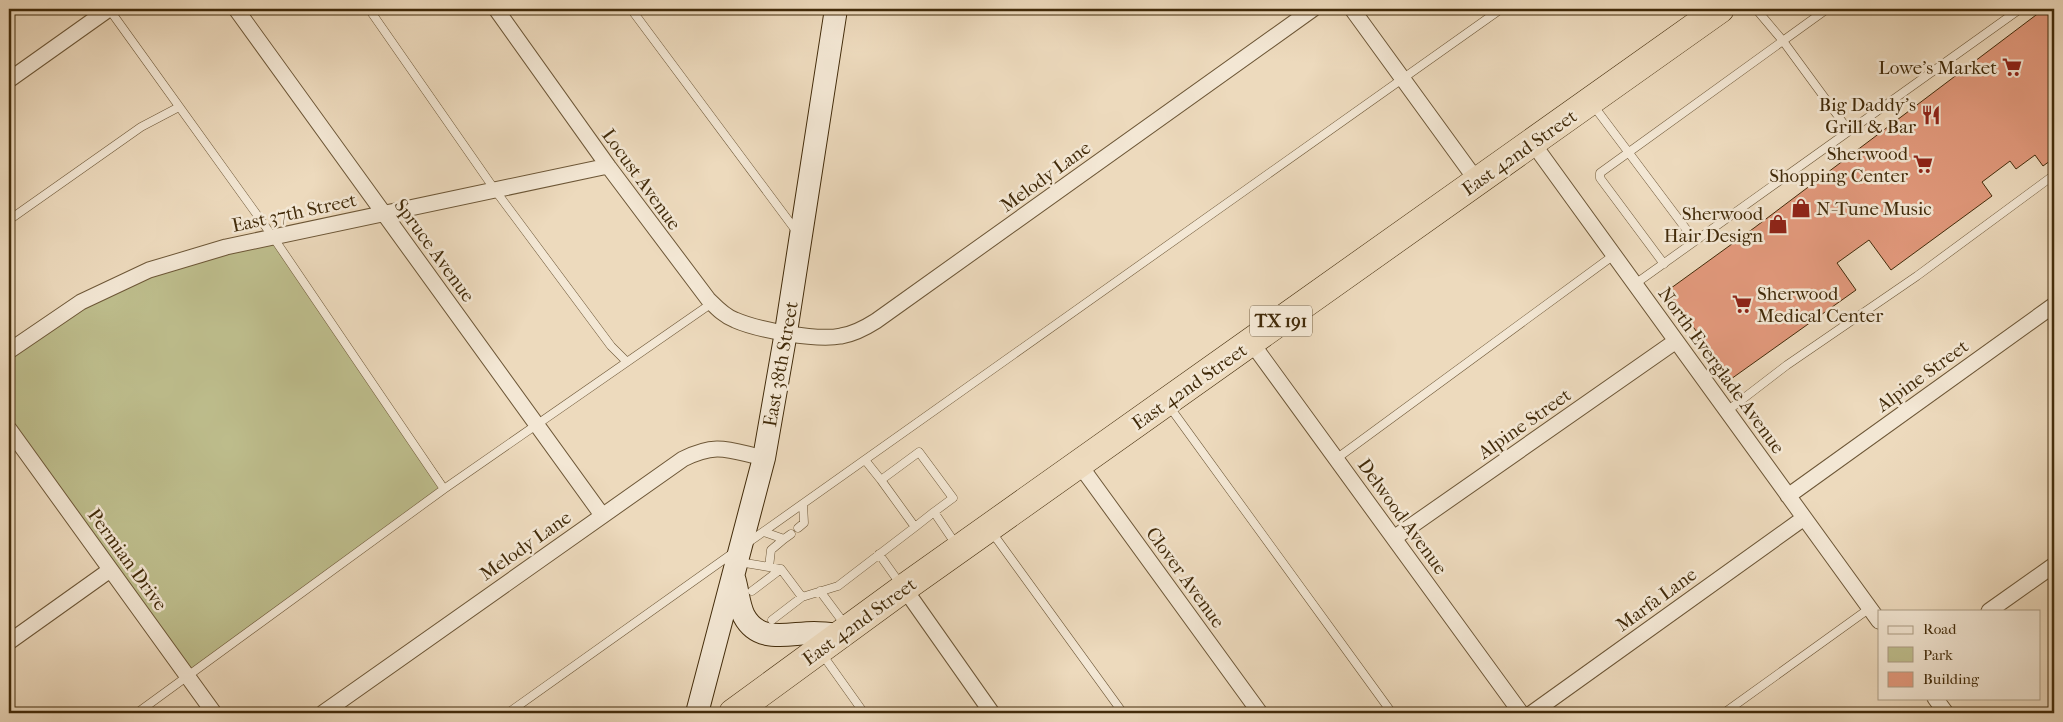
<svg xmlns="http://www.w3.org/2000/svg" width="2063" height="722" viewBox="0 0 2063 722" font-family="'IM FELL French Canon',serif">
	<style>
		.green { fill: #bebe8d; stroke: #80744c }
		.building { fill: #e2997c; stroke: #422b0a }
		.lines { fill: none; stroke-linecap: round; stroke-linejoin: round }
		.lane-casing { stroke: #6d5737; stroke-width: 9 }
		.street-casing { stroke: #6d5737; stroke-width: 17 }
		.secondary-casing { stroke: #422b0a; stroke-width: 24 }
		.highway-casing { stroke: #422b0a; stroke-width: 29 }
		.lane { stroke: #f3e7d4; stroke-width: 8 }
		.street { stroke: #f3e7d4; stroke-width: 15 }
		.secondary { stroke: #f3e7d4; stroke-width: 22 }
		.highway { stroke: #eddabd; stroke-width: 28 }
		.labels { text-anchor: middle; stroke-width: 5; stroke-linejoin: round; paint-order: stroke }
		.shield { fill: #f3e7d4; stroke: #776347; stroke-width: 1 }
		.shield-label { font-size: 18px; font-weight: bold; fill: #422b0a }
		.poi-label { font-size: 19px; fill: #422b0a; stroke: #f3e7d4; text-anchor: end }
		.street-label { font-size: 19px; fill: #422b0a; stroke: #f3e7d4 }
	</style>
	<rect width="100%" height="100%" fill="#eddabd"/>
	<filter id="stains"><feTurbulence type="fractalNoise" baseFrequency=".004" numOctaves="4"/><feColorMatrix values="0 0 0 0 .2 0 0 0 0 .09 0 0 0 0 .02 0 0 0 .5 -.17"/></filter>
	<radialGradient id="worn" r=".72"><stop offset=".6" stop-color="#630" stop-opacity="0"/><stop offset="1" stop-color="#630" stop-opacity=".3"/></radialGradient>
	<path class="green" d="M272,237L449,489L187,676L9,427V351L149,270Z"/>
	<path class="building" d="M2044,9H2054V158L2043,166L2035,155L2016,169L2010,161L1982,182L1992,196L1891,270L1869,240L1837,263L1856,290L1731,379L1667,291L1754,228Z"/>
	<g class="lines">
		<defs>
			<path id="lane" d="M109,9L273,237L444,489
				M369,9L495,190L611,346L627,362
				M631,9L797,232
				M1756,9L1783,41L1849,131
				M1593,105L1695,241
				M9,220L141,127L179,107
				M1664,264L1600,178V173L1827,9
				M1635,284L2020,9
				M1169,406L1392,713
				M1727,411L1787,365L1917,276L2054,175
				M1336,459L1614,255
				M865,460L881,480
				M915,527L934,512
				M798,528L804,523L803,504
				M991,531L1123,713
				M764,532L784,539L791,534
				M746,544L1501,9
				M879,554L901,585
				M739,562L781,569L802,597
				M769,567L771,550L784,539
				M752,591L781,569
				M820,591L846,626
				M772,620L802,597L838,586L915,527L881,480L919,452L953,498L934,512L957,546
				M822,654L864,713
				M137,713L444,489L712,303
				M508,713L733,553
				M1724,713L1870,608"/>
			<path id="street" d="M236,9L602,515
				M496,9L608,166L708,299C716,307 724,316 735,320C758,330 817,341 841,336C854,334 865,328 876,321L1313,9
				M1352,9L1477,181
				M9,80L109,9
				M1532,142L1879,621
				M1251,342L1521,713
				M9,351L81,302L149,270L226,247L608,166
				M9,429L214,713
				M1079,464L1260,713
				M1788,496L2054,305
				M1394,538L1676,341
				M904,588L992,713
				M1989,611L2054,565
				M9,642L110,570
				M1935,698L1946,713
				M323,713L683,459C717,442 728,450 764,458
				M1532,713L1804,518"/>
			<path id="secondary" d="M734,578C738,590 738,604 744,616C759,644 788,633 814,633C823,633 832,634 841,635
				M697,713L764,458L786,332L836,9"/>
			<path id="highway" d="M733,713L904,588L1720,9"/>
		</defs>
		<use href="#lane" class="lane-casing"/>
		<use href="#street" class="street-casing"/>
		<use href="#secondary" class="secondary-casing"/>
		<use href="#highway" class="highway-casing"/>
		<use href="#lane" class="lane"/>
		<use href="#street" class="street"/>
		<use href="#secondary" class="secondary"/>
		<use href="#highway" class="highway"/>
	</g>
	<defs>
		<symbol id="supermarket-bare" viewBox="-9 -9 18 18"><path d="M-6-5.5h2.5l.6 2H6L4.5 2H-2.5L-4.4-4H-6ZM-1.5 3.2a1.3 1.3 0 1 0 .1 0ZM3 3.2a1.3 1.3 0 1 0 .1 0Z" fill="#8f2418" stroke="#f3e7d4" stroke-width="2.5" paint-order="stroke"/></symbol>
		<symbol id="restaurant-bare" viewBox="-9 -9 18 18"><path d="M-5-6h1v4h1v-4h1v4h1v-4h1v5L-1.5 .5V6h-2V.5L-5-1ZM5-6V6H3V1.5H1.5Q1.5-4 5-6Z" fill="#8f2418" stroke="#f3e7d4" stroke-width="2.5" paint-order="stroke"/></symbol>
		<symbol id="shop-bare" viewBox="-9 -9 18 18"><path d="M-5-2.5h2.3a2.7 3.5 0 0 1 5.4 0H5L5.5 6h-11ZM-1.5-2.5h3a1.5 2.3 0 0 0-3 0Z" fill="#8f2418" stroke="#f3e7d4" stroke-width="2.5" paint-order="stroke"/></symbol>
	</defs>
	<g fill-rule="evenodd">
		<use href="#supermarket-bare" x="1998" y="53" width="28" height="28"/>
		<use href="#restaurant-bare" x="1917" y="101" width="28" height="28"/>
		<use href="#supermarket-bare" x="1909" y="150" width="28" height="28"/>
		<use href="#shop-bare" x="1787" y="194" width="28" height="28"/>
		<use href="#shop-bare" x="1764" y="210" width="28" height="28"/>
		<use href="#supermarket-bare" x="1728" y="290" width="28" height="28"/>
	</g>
	<g class="labels">
		<rect class="shield" x="1250" y="305.5" width="62" height="31" rx="4"/>
		<g class="shield-label">
			<text x="1281" y="327">TX 191</text>
		</g>
		<g class="poi-label">
			<text x="1997" y="74">Lowe's Market</text>
			<text x="1916" y="111">Big Daddy's<tspan x="1916" dy="22">Grill &amp; Bar</tspan></text>
			<text x="1908" y="160">Sherwood<tspan x="1908" dy="22">Shopping Center</tspan></text>
			<text x="1816" y="215" text-anchor="start">N-Tune Music</text>
			<text x="1763" y="220">Sherwood<tspan x="1763" dy="22">Hair Design</tspan></text>
			<text x="1757" y="300" text-anchor="start">Sherwood<tspan x="1757" dy="22">Medical Center</tspan></text>
		</g>
		<g class="street-label">
			<text transform="translate(1519 152) rotate(-35)" y="7">East 42nd Street</text>
			<text transform="translate(1045 176) rotate(-36)" y="7">Melody Lane</text>
			<text transform="translate(642 179) rotate(54)" y="7">Locust Avenue</text>
			<text transform="translate(294 212) rotate(-12)" y="7">East 37th Street</text>
			<text transform="translate(435 250) rotate(54)" y="7">Spruce Avenue</text>
			<text transform="translate(780 364) rotate(-80)" y="7">East 38th Street</text>
			<text transform="translate(1722 370) rotate(54)" y="7">North Everglade Avenue</text>
			<text transform="translate(1922 375) rotate(-36)" y="7">Alpine Street</text>
			<text transform="translate(1189 386) rotate(-35)" y="7">East 42nd Street</text>
			<text transform="translate(1524 423) rotate(-35)" y="7">Alpine Street</text>
			<text transform="translate(1403 516) rotate(54)" y="7">Delwood Avenue</text>
			<text transform="translate(525 545) rotate(-35)" y="7">Melody Lane</text>
			<text transform="translate(128 559) rotate(54)" y="7">Permian Drive</text>
			<text transform="translate(1186 577) rotate(54)" y="7">Clover Avenue</text>
			<text transform="translate(1656 599) rotate(-36)" y="7">Marfa Lane</text>
			<text transform="translate(859 621) rotate(-36)" y="7">East 42nd Street</text>
		</g>
	</g>
	<rect width="2063" height="722" fill="none" stroke="#eddabd" stroke-width="30"/>
	<rect x="10" y="10" width="2043" height="702" fill="none" stroke="#422b0a" stroke-width="2.5"/>
	<rect x="15" y="15" width="2033" height="692" fill="none" stroke="#422b0a"/>
	<rect x="1878" y="610" width="162" height="90" fill="#f3e7d4" stroke="#ac9c83"/>
	<rect x="1888" y="626" width="25" height="8" fill="#f3e7d4" stroke="#ac9c83"/>
	<text x="1923" y="634" font-size="15" fill="#422b0a">Road</text>
	<rect x="1888" y="647" width="25" height="15" fill="#bebe8d" stroke="#ac9c83"/>
	<text x="1923" y="660" font-size="15" fill="#422b0a">Park</text>
	<rect x="1888" y="672" width="25" height="15" fill="#e2997c" stroke="#ac9c83"/>
	<text x="1923" y="684" font-size="15" fill="#422b0a">Building</text>
	<rect width="100%" height="100%" filter="url(#stains)"/>
	<rect width="100%" height="100%" fill="url(#worn)"/>
</svg>
